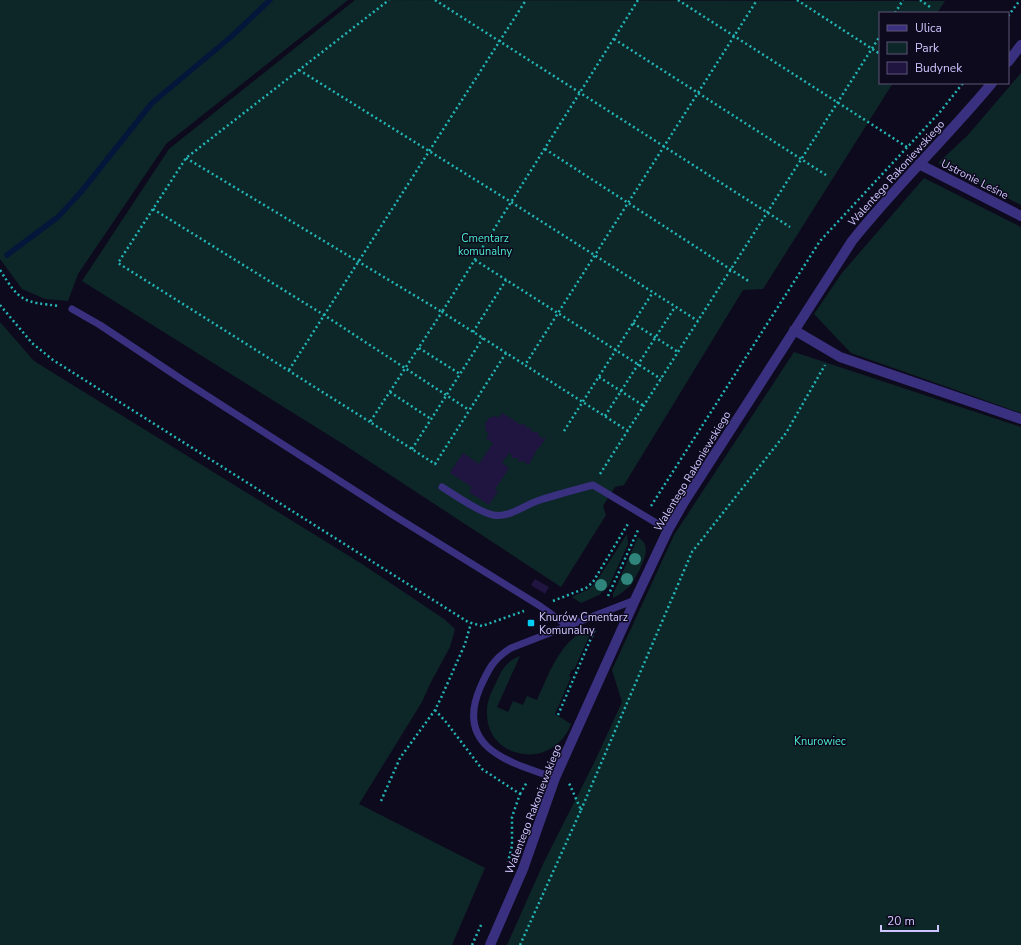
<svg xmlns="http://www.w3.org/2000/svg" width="1021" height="945" viewBox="0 0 1021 945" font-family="'Nunito Sans',sans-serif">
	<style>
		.green { fill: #0d2728 }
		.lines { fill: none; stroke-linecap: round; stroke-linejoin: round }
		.stream { stroke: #05163b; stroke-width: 5.5 }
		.building { fill: #201440 }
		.path { stroke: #23b6b6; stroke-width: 2.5; stroke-dasharray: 2 3; stroke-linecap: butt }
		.service { stroke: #393180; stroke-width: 7 }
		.minor { stroke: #393180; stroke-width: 10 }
		.tree { fill: #2f847c }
		.poi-dot { fill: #00cbf1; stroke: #0e0a1d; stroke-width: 1.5 }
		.labels { text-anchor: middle; stroke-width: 3; stroke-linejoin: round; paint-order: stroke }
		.street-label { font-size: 11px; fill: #d0c6ff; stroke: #0e0a1d }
		.park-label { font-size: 11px; fill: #4ae8c9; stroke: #0e0a1d }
		.poi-label { font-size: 11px; fill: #d0c6ff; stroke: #0e0a1d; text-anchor: start }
	</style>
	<rect width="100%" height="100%" fill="#0e0a1d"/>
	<path class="green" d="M0,0H348L166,144L78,274L68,301L45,299L22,289L0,259Z
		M355,0L945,1L937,13H880V83H893L763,289L743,290L624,485L615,487L603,506L606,515L561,587L343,444L82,281L169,149Z
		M1021,73V205L938,163L968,135Z
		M924,178L1021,227V413L851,353L814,314L842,273Z
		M0,322L34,361L362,564L444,619L455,629L450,647L430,684L422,702L359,804L485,868L452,945H0Z
		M794,352L1021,427V945H507L544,862L594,763L622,702L612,670L674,535Z
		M627,534L628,544L609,586L599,595L581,603L572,597L589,589L596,582Z
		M638,537C652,546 644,559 639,571C636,575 634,581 631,585C626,590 619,595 613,598V594Z
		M592,627L591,632L574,670L572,669L569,676L571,677L555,714L571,724C553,772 485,760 487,711C487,701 491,693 495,685C501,671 506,661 520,656L497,707L508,712L513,701L523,705L527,696L537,700C550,672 560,639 592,627Z"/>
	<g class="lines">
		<path class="stream" d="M7,255L58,217L81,192L152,103L232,36L270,0"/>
	</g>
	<path class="building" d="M502,413L521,425L525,424L526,428H531L532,432H538L539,436L543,439L545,436V439L540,447L537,449L529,465L523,461L519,462L518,458H512L511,454L509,453L502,463L509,468L495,489L498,491L489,505L469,492L472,487L450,473L463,453L479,464L493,443L486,438L489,433L486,432L485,424L489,418L496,416L499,418Z
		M535,579L549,587L545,594L531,585Z"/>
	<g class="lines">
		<path class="path" d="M435,0L790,227
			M678,0L907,147
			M797,0L880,54
			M920,0L930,7
			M895,13L903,0
			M1008,16L1020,0
			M614,39L826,175
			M299,70L511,202L698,321
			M545,149L750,282
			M186,158L442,312L638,0
			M153,209L324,315L469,410
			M475,260L661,379
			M0,270C20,302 23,302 60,306
			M0,305L32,343L53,360L468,622L482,626L524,611
			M633,323L678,352
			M473,332L506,280
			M419,348L460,374
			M506,353L435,464L370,422L442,312C470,330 497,347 525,365
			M289,370L526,0
			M599,377L644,406
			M390,392L431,419
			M605,416L675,307
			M370,422L118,263L186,158L389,0
			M564,431L653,292
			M628,431L525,365L757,0
			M412,449L483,338
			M600,474L880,36
			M651,506L820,241L940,112L963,83
			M608,596L639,528
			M553,601L586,588L593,582L629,522
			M435,710L446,722L482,769L520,794L512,817V846L508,862
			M558,715L595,629
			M520,794L527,782
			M381,801L400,758L435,710L441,698L465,644L471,623
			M581,810L692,552L786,433L825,365
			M472,945L482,923
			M520,945L581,810L569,783"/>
		<path class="service" d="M72,309L100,325L184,381L393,515L540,606L568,626
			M442,487C455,495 478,512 493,515C509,518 523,506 537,501C555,495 574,490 593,485L668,530
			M555,778C512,763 454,749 480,688C488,670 493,659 511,648L635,600"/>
		<path class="minor" d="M1008,62L1021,45
			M919,164L1021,216
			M794,330L840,357L1021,419
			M490,945L523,869L555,778L635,600L668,530L684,502L852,241C896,186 947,137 992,83"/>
	</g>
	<g class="tree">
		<circle cx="635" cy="559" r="6"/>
		<circle cx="627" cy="579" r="6"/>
		<circle cx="601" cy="585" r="6"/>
	</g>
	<rect class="poi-dot" x="527" y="619" width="8" height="8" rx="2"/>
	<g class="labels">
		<g class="street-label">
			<text transform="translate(896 173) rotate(-48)" y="4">Walentego Rakoniewskiego</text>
			<text transform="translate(975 179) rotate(27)" y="4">Ustronie Leśne</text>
			<text transform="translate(692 471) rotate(-59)" y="4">Walentego Rakoniewskiego</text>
			<text transform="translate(533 809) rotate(-69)" y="4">Walentego Rakoniewskiego</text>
		</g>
		<g class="park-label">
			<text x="485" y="242">Cmentarz<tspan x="485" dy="13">komunalny</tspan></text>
			<text x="820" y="745">Knurowiec</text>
		</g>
		<g class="poi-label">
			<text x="539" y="621">Knurów Cmentarz<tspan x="539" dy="13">Komunalny</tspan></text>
		</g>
	</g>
	<rect x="879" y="12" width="130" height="72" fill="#0e0a1d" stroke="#5c5577"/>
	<rect x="887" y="25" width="20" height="6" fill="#393180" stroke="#5c5577"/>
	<text x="915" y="32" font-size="12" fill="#d0c6ff">Ulica</text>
	<rect x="887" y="42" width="20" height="12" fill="#0d2728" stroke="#5c5577"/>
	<text x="915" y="52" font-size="12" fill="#d0c6ff">Park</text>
	<rect x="887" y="62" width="20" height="12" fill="#201440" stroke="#5c5577"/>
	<text x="915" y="72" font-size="12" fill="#d0c6ff">Budynek</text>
	<path d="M881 925v6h57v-6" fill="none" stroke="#d0c6ff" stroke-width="2"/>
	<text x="887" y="925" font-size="12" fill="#d0c6ff" stroke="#0e0a1d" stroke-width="3" paint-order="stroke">20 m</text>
</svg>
